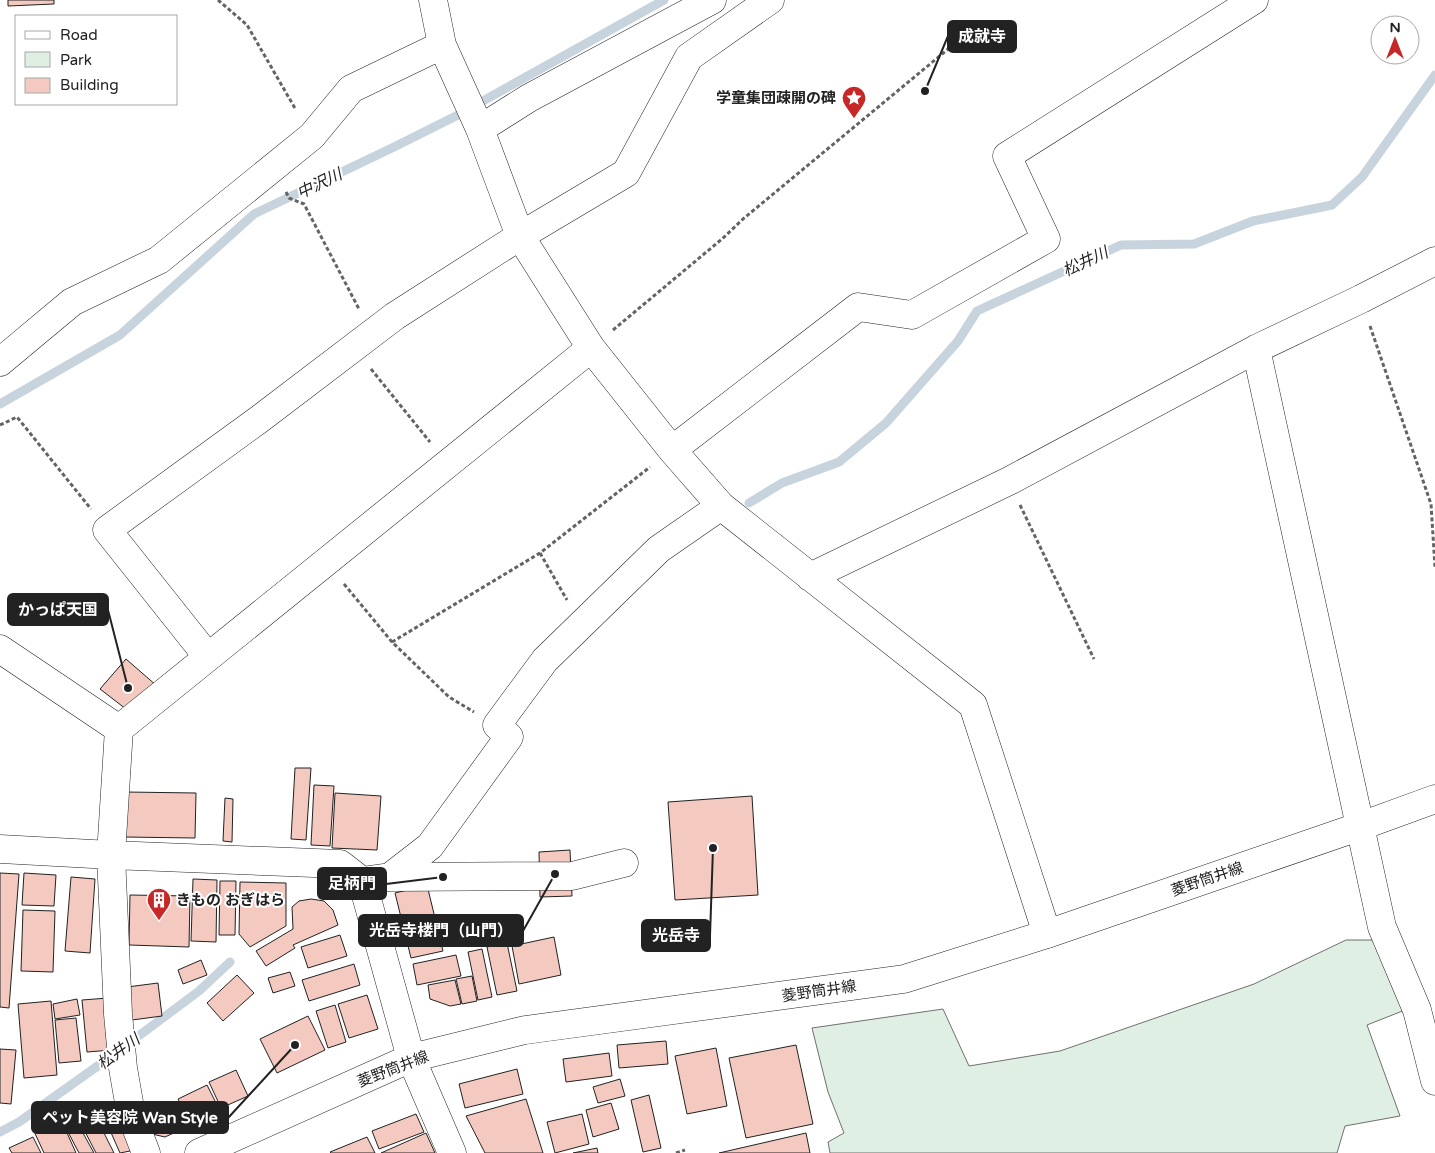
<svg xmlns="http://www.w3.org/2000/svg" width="1435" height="1153" viewBox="0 0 1435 1153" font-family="'Varela Round','Noto Sans JP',sans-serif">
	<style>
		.green { fill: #e0efe3; stroke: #6f6f6f }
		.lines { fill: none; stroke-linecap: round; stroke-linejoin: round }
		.stream { stroke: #c7d3dd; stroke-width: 9 }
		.building { fill: #f3c9c0; stroke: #222 }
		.minor-casing { stroke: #222; stroke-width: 29 }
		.major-casing { stroke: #222; stroke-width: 29 }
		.path { stroke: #646464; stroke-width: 3; stroke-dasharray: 4 2.5; stroke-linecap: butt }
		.minor { stroke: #fff; stroke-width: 28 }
		.major { stroke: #fff; stroke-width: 28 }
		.labels { text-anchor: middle; stroke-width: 4; stroke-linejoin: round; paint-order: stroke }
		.poi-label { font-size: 15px; font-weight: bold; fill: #222; stroke: #fff; text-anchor: end }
		.street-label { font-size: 15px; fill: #222; stroke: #fff }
		.water-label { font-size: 16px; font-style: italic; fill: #222; stroke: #fff }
		.leader { fill: none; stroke: #222; stroke-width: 2 }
		.callout-dot { fill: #222; stroke: #fff; stroke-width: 2 }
		.callout { fill: #222; stroke: #222; stroke-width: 2 }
		.callout-label { font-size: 16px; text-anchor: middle; font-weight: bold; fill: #fff }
	</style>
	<rect width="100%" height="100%" fill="#fff"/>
	<path class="green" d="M1346,940H1373L1405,1010L1367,1025L1400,1116L1345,1126L1337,1153H830L828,1142L844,1133L828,1092L812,1028L943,1009L969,1066L1060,1051L1254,984Z"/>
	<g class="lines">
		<path class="stream" d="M0,404L120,335L254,214L394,147L456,116L664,0
			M749,503L782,483L839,462L886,423L958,341L977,311L1121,245L1194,244L1253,221L1332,205L1362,177L1435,75
			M0,1132L19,1122L113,1055L199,991L230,962"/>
	</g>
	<path class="building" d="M8,0H54V4L8,6Z
		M126,659L157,686L135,716L100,689Z
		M295,768H311L306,840L291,839Z
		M314,785L334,786L330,846L311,845Z
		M126,792L196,793L195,838L125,837Z
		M335,793L381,796L377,850L332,848Z
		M752,796L758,895L675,900L668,802Z
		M225,798L233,799L232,842L223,841Z
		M570,850L572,896L540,897L539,852Z
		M0,873L19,874L9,1008L0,1007Z
		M24,873L56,875L54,906L22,905Z
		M71,877L95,879L90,953L65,951Z
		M193,879L217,880L216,942L191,941Z
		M220,881H236L235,935H219Z
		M240,882L286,883V926L250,947L239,934Z
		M427,885L443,951L411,958L395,893Z
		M130,895L190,896L189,947L129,945Z
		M311,899L324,901L333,910L338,925L293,945L295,948L266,966L256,951L293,929L292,907L299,901Z
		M23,910L55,911L53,972L21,971Z
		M340,935L347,956L308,968L301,947Z
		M554,937L561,975L519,984L512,946Z
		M507,943L517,991L497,995L487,947Z
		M482,949L492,997L478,1000L468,952Z
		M456,955L461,976L417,985L413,964Z
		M201,960L207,975L183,984L178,970Z
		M354,964L360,985L309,1001L302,980Z
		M290,972L295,986L273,993L268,978Z
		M237,975L254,993L223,1021L207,1003Z
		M472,976L477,1001L462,1004L456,979Z
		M455,980L461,1004L450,1006L430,999L428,985Z
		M158,983L162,1016L132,1020L127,987Z
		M367,995L378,1029L349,1038L338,1004Z
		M108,998L112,1050L87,1052L82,1000Z
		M77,999L80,1015L55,1019L53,1004Z
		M51,1001L57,1075L24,1078L18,1004Z
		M335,1005L346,1042L328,1048L316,1011Z
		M308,1016L325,1050L277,1073L260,1039Z
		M76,1018L81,1061L59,1063L55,1020Z
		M666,1041L668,1064L619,1068L617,1045Z
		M796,1045L813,1124L746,1138L729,1058Z
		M716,1048L727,1106L687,1114L675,1056Z
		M0,1049L16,1050L11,1104L0,1103Z
		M609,1053L612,1076L566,1082L563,1059Z
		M517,1069L523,1094L465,1108L459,1084Z
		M236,1070L248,1096L221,1108L209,1082Z
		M620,1079L625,1096L598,1103L593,1087Z
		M207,1085L220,1111L191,1125L178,1099Z
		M649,1095L661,1148L643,1152L631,1100Z
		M526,1099L543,1153H485L466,1116Z
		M175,1102L187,1127L165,1137L152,1134L146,1117Z
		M611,1103L619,1129L593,1137L586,1110Z
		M94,1113L114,1153H96L79,1120Z
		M118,1113L134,1140L130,1151L120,1153L105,1119Z
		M416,1114L424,1132L379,1149L372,1131Z
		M582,1114L589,1144L555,1153L547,1122Z
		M59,1115L76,1153H44L32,1127Z
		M78,1124L94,1153H79L67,1130Z
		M426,1133L435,1153H381Z
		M806,1133L810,1153H719Z
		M33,1137L41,1153H12L9,1148Z
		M367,1137L375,1153H331L330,1152Z
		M597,1148L598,1153H573Z"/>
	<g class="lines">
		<defs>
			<path id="minor" d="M433,0L442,45L480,129L520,236L591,348L672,450L721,506L973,705L1047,934
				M480,129L529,98L712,0
				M1256,349L1382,927L1417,1010L1435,1081
				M0,362L72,302L159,260L312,136L351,89L442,45
				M672,450L858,307L912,315L1046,239L1007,156L1254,0
				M810,577L1009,481L1256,349L1361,299L1435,261
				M0,649L119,729
				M208,657L107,530L261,418L395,316L520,236L626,173L689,57L770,0
				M0,849L111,855L340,864L362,881L411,1058L452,1153
				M390,877L572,876L624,863
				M362,881L390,877L430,846L509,737L497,725L545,660L659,549L721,506
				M146,1153L131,1114L123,1068L118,1014L111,855L119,729L591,348"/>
			<path id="major" d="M199,1153L411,1058L525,1030L904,979L1047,934L1361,826L1435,799"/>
		</defs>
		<use href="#minor" class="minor-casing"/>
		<use href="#major" class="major-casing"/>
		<path class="path" d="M218,0L247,25L296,110
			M286,192L289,198L304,204L359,309
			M1370,326L1431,504L1435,567
			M613,330L722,239L743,219L982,21
			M371,369L430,442
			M0,425L17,417L91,509
			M1020,505L1094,659
			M540,553L567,600
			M344,584L392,642L449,697L474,712
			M392,642L540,553L650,467
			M676,1153L685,1150"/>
		<use href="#minor" class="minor"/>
		<use href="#major" class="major"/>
	</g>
	<defs>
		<symbol id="sight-pin" viewBox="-11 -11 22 30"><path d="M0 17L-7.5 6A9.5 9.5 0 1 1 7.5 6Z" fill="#c62828" stroke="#fff"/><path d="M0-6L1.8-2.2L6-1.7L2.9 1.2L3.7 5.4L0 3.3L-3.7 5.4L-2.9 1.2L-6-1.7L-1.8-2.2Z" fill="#fff"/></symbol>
		<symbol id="building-pin" viewBox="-11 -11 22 30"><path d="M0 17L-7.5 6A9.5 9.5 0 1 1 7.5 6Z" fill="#c62828" stroke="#fff"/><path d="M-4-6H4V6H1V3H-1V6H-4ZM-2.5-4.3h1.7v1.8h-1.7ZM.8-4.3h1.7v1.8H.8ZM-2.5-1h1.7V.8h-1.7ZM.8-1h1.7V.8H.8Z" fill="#fff"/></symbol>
	</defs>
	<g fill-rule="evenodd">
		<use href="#sight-pin" x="840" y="84" width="28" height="38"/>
		<use href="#building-pin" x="145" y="886" width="28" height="38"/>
	</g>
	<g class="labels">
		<g class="poi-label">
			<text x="836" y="103">学童集団疎開の碑</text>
			<text x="176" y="905" text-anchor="start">きもの おぎはら</text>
		</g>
		<g class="street-label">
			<text transform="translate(1207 879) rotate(-19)" y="5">菱野筒井線</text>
			<text transform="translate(819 991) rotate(-8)" y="5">菱野筒井線</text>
			<text transform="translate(393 1069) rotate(-21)" y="5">菱野筒井線</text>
		</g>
		<g class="water-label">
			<text transform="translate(319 183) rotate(-26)" y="6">中沢川</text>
			<text transform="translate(1085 261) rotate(-25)" y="6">松井川</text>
			<text transform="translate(118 1051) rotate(-36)" y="6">松井川</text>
		</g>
	</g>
	<path class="leader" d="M925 91L948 36M128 688L108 610M443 877L386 884M555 874L523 931M713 848L710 936M295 1045L228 1118"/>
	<g class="callout-dot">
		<circle cx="925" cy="91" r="5"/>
		<circle cx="128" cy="688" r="5"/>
		<circle cx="443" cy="877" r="5"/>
		<circle cx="555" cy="874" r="5"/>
		<circle cx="713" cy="848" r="5"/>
		<circle cx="295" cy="1045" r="5"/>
	</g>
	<g class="callout">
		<rect x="948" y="21" width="68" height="31" rx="5"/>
		<rect x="8" y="594" width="100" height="31" rx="5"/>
		<rect x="318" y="868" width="68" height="31" rx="5"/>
		<rect x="359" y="915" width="164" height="31" rx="5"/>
		<rect x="642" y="920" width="68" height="31" rx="5"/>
		<rect x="32" y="1102" width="196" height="31" rx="5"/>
	</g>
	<g class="callout-label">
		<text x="982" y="42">成就寺</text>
		<text x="58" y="615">かっぱ天国</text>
		<text x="352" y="889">足柄門</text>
		<text x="441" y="936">光岳寺楼門（山門）</text>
		<text x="676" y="941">光岳寺</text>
		<text x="130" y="1123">ペット美容院 Wan Style</text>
	</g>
	<rect x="15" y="15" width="162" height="90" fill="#ffffff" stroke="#a7a7a7"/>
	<rect x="25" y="31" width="25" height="8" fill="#ffffff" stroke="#a7a7a7"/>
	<text x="60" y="40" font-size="15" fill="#222222">Road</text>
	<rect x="25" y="52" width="25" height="15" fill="#e0efe3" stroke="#a7a7a7"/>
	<text x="60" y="65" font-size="15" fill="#222222">Park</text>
	<rect x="25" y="78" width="25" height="15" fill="#f3c9c0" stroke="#a7a7a7"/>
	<text x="60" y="90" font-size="15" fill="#222222">Building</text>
	<g transform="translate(1395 40)"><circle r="24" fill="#ffffff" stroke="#a7a7a7"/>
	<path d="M0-4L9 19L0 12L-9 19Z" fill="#c62828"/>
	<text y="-8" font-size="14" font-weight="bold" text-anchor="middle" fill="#222222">N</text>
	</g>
</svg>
